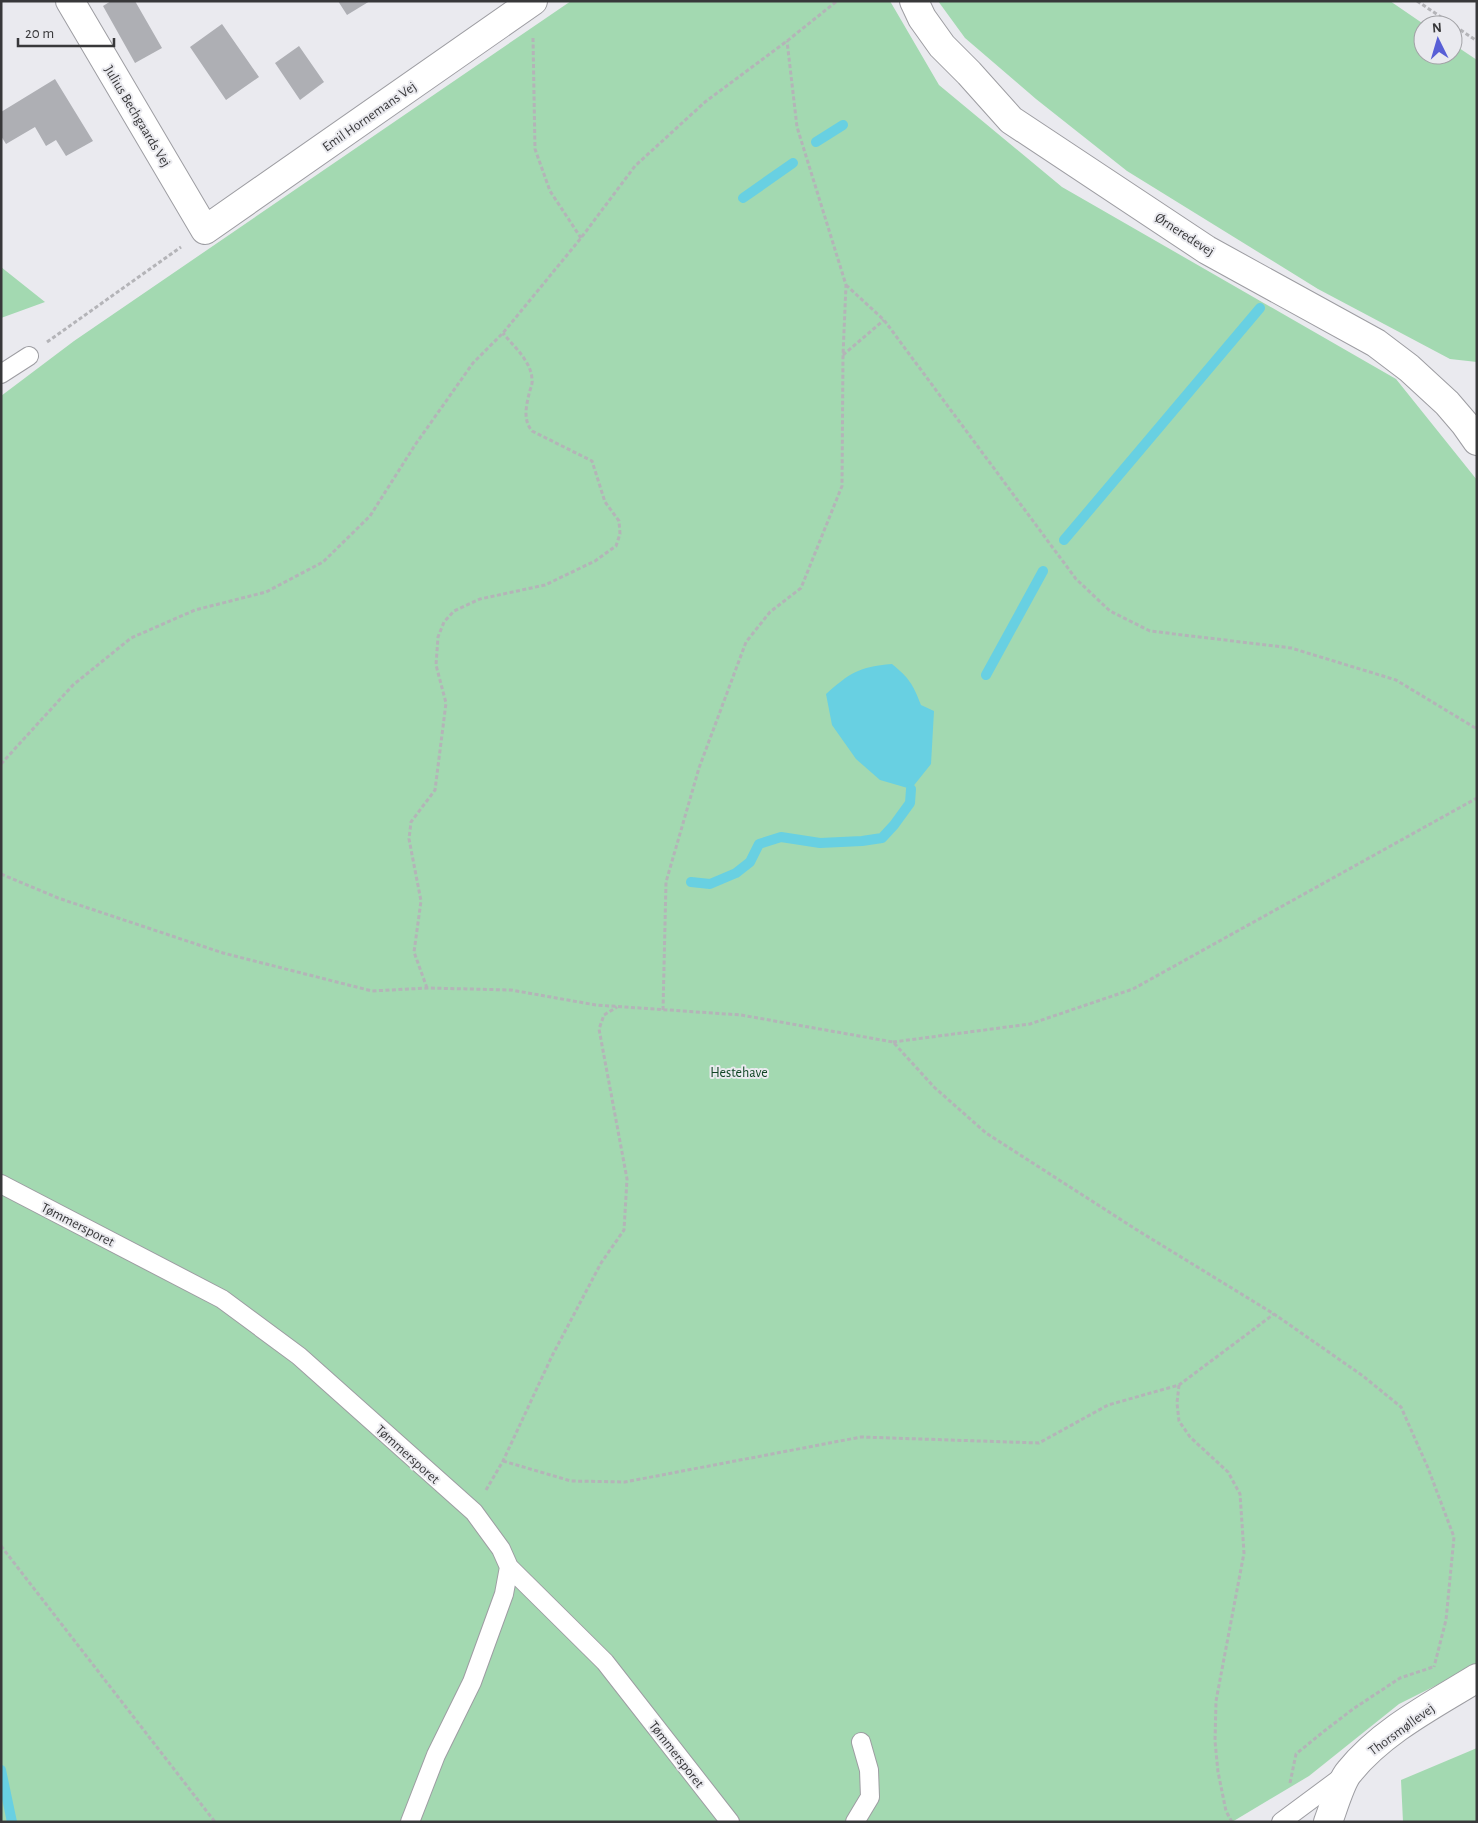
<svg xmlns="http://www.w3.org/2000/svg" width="1478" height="1823" viewBox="0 0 1478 1823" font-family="'Alegreya Sans',sans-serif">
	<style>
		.green { fill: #a3d9b1 }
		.water { fill: #68d0e2 }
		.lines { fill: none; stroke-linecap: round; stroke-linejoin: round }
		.stream { stroke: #68d0e2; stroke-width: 10 }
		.building { fill: #aeafb4 }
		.lane-casing { stroke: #9d9da2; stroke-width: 20 }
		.street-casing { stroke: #9d9da2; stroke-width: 30 }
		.path { stroke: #b4b4b8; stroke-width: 3; stroke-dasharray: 4 2.5; stroke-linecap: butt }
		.lane { stroke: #fff; stroke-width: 18 }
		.street { stroke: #fff; stroke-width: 28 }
		.labels { text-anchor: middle; stroke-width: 4; stroke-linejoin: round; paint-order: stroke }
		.street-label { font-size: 14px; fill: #38383a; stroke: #eaeaef }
		.park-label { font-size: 14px; fill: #114525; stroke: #eaeaef }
	</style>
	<rect width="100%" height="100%" fill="#eaeaef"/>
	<path class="green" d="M571,1H890L939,85L1062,187L1396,379L1477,480V1665L1399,1704L1309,1776L1232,1822H1V396L74,341Z
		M938,1H1390L1425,25H1423V55H1453V44L1477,60V362L1450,359L1318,289L1127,171L1036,99L965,38Z
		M1,267L45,302L1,318Z
		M1477,1748V1822H1403L1401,1780Z"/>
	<path class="water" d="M892,664C909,678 913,684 921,705L934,711L931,764L911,789L880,780L856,759L832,725L826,694C850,673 858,667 892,664Z"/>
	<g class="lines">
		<path class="stream" d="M816,142L843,125
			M743,198L793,163
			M1064,540L1260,308
			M986,675L1043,571
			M691,882L710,884L736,873L750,862L759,844L781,837L820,843L862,841L882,838L894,825L910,803L911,789
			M1,1770L12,1822"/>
	</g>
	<path class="building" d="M111,1H135L162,48L135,63L103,6Z
		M338,1H370L347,15Z
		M222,24L259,77L226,100L190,47Z
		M299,46L324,82L300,100L275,63Z
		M55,79L93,141L66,156L56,140L46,146L35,127L6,144L1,136V112Z"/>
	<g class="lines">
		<defs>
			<path id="lane" d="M1,374L29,356
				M1,1184L222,1299L299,1356L474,1512L501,1549L509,1567L605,1662L730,1822
				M410,1822L436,1755L472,1682L504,1594L509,1567
				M855,1822L870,1797L869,1770L861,1742
				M1281,1822L1343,1776"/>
			<path id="street" d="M70,1L205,230L533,1
				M914,1L922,18L942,46L969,73L1011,120L1207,250L1376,343L1409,368L1447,403L1465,424L1477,441
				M1328,1822C1333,1809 1341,1781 1349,1772C1382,1731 1433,1705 1477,1678"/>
		</defs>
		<use href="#lane" class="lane-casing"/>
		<use href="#street" class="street-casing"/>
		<path class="path" d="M1417,1L1477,41
			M533,38L535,149L550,191L581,238
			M846,285L884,320L1076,579L1110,611L1150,631L1291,648L1396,680L1477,729
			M47,342L181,247
			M843,355L884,320
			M1,764L73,685L131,638L195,610L266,592L323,562L370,516L415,445L473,363L503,333L581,238L635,166L705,102L787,41L837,1
			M1,874L58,898L223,953L372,991L427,988L511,990L596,1005L741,1015L893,1042L934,1087L986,1133L1137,1230L1274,1314L1363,1376L1401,1407L1428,1468L1454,1537L1446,1620L1434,1667
			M427,988L414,952L421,901L409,839L411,822L435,790L446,703L436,665L438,637L444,622L454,611L480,599L545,585L595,561L616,546L620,534L619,521L605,502L592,461L532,431C523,420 526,407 529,394C530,389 533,384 532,379C531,361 514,347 503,333
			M663,1010L666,882L699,768L746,642L770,612L801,588L842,486L843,355L846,285L797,127L787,41
			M893,1042L1030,1024L1133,989L1477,798
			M1179,1385L1177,1403L1179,1421L1190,1437L1228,1472L1240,1494L1244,1553L1216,1701L1215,1741L1218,1772L1226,1811L1232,1822
			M503,1461L571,1481L625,1482L861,1437L1039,1443L1108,1405L1179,1385L1274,1314
			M486,1490L503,1461L552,1356L601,1263L624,1230L627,1179L599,1029L604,1015L617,1007
			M1,1546L215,1822
			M1290,1783L1296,1754L1323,1732L1353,1709L1400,1678L1433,1667"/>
		<use href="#lane" class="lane"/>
		<use href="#street" class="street"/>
	</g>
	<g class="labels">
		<g class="street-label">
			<text transform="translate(138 116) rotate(59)" y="5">Julius Bechgaards Vej</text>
			<text transform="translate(369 116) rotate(-35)" y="5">Emil Hornemans Vej</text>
			<text transform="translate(1185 234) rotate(33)" y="5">Ørneredevej</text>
			<text transform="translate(78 1224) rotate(27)" y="5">Tømmersporet</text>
			<text transform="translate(408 1454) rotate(42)" y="5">Tømmersporet</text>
			<text transform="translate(1401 1729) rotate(-36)" y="5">Thorsmøllevej</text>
			<text transform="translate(677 1754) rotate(52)" y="5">Tømmersporet</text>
		</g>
		<g class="park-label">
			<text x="739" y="1077">Hestehave</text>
		</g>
	</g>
	<rect width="1478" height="1823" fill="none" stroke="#38383a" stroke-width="5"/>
	<g transform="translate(1438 40) rotate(355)"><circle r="24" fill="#eaeaef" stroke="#a3a3a7"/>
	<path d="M0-4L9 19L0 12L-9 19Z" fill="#585fd6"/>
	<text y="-8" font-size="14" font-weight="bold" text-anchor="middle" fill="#38383a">N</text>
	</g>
	<path d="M18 38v8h96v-8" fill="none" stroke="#38383a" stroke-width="2.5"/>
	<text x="25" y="38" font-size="15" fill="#38383a" stroke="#eaeaef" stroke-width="4" paint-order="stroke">20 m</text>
</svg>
